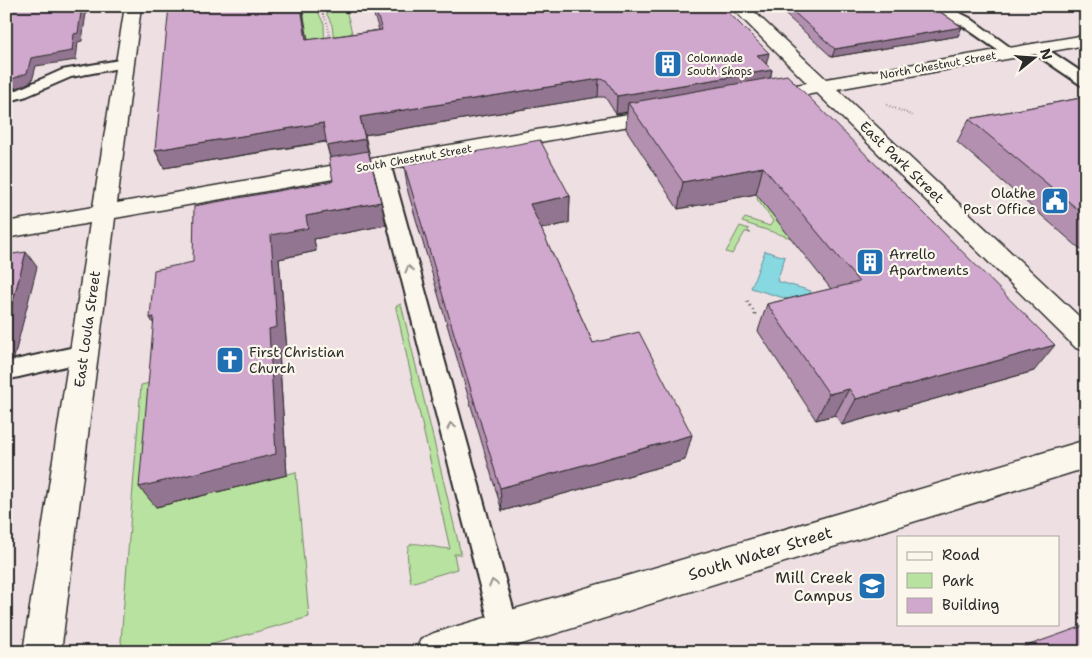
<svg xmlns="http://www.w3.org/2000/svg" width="1092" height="658" viewBox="0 0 1092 658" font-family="'Shantell Sans',sans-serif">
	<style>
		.green { fill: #b8e29f; stroke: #728665 }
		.water { fill: #87d8e1; stroke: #629398 }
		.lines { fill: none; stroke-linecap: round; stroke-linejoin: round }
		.lane-casing { stroke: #2b2b2b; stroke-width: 4 }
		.street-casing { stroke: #2b2b2b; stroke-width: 3 }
		.path-far1 { stroke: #2b2b2b; stroke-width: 2; stroke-dasharray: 0.5 2.5; stroke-linecap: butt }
		.path { stroke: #2b2b2b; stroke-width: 3; stroke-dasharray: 1 4; stroke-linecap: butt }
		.lane { fill: #fbf7ec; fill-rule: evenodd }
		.street { fill: #fbf7ec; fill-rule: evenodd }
		.wall { fill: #b390b0; stroke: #2b2b2b }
		.shaded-wall { fill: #927590; stroke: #2b2b2b }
		.building { fill: #d0a7cd; stroke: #2b2b2b }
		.oneway { stroke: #93918c }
		.labels { text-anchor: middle; stroke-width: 4.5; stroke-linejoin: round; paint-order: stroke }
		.far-poi-label { font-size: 11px; fill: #2b2b2b; stroke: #fbf7ec; text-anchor: start }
		.far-street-label { font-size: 11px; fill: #2b2b2b; stroke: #fbf7ec }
		.street-label { font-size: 14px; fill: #2b2b2b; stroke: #fbf7ec }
		.poi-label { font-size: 14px; fill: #2b2b2b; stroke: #fbf7ec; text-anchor: start }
		.near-street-label { font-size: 16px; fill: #2b2b2b; stroke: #fbf7ec }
		.near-poi-label { font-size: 16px; fill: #2b2b2b; stroke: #fbf7ec; text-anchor: end }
	</style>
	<rect width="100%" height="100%" fill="#eedfe3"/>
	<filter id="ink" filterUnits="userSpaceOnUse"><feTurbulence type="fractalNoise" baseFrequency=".02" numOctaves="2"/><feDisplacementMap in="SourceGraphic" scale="10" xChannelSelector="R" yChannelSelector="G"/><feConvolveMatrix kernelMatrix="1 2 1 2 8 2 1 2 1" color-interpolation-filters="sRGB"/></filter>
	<g filter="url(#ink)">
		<path class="green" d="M302,6H315L324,24L325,55L311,58Z
			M323,6H345L355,44L334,40L332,25Z
			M758,196L791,238L742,222L745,218L770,226L773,221L757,199Z
			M740,226L749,229L747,232H745L732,254L726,252Z
			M401,304L461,554H454L457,569L411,583C402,529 408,545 450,549L396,308V306Z
			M164,380L156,507L296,472L309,617L185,652H123L121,641L141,385Z"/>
		<path class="water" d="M765,251L785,257L777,281L811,291L807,305L751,288Z"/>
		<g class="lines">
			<defs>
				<path id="lane" d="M931,6H946L970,18L1018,53L1016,56H1006L960,24L943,17Z
					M1036,44L1041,45L1086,75V86L1081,85L1031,51L1029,48L1031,45Z
					M125,59L130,60L132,63L130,66L71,77L27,96L6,102V92L17,90L62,70Z
					M381,158L387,159L390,163L519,630L515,640L505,644L495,640L491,630L372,163L375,159Z
					M84,345L92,348L95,354L92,360L6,380V362Z"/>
				<path id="street" d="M125,6H141L117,203L663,108L670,110L673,114L670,118L663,120L115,218L61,652H23L90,223L6,238V222L93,207Z
					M730,6H748L826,79L1086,35V45L837,89L1086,323V351L1076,348L817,93L765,102L758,100L755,96L758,92L807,83Z
					M1086,440V468L496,652H415L421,639L434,633Z"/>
			</defs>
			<use href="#lane" class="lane-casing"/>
			<use href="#street" class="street-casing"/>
			<path class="path-far1" d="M319,6L328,25L330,40
				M887,105L914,116"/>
			<path class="path" d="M749,233L751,229
				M747,301L756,316"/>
			<use href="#lane" class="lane"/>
			<use href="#street" class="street"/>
		</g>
		<path class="wall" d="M371,6H533L534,8H541L540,6H722L766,64L772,70L770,78L1034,371L842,425L835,415L816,420L758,331L767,304L831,289L756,194L678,209L626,129L627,112L616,114L605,97H598L365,135L386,225L314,239L316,251L279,259L287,350L279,352L287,475L156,507L193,262L333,181L330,158L326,142L164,168L155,150L308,40L379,30Z
			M776,6H935V8L962,27L958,36L832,57Z
			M1086,97V254L957,142L969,119Z
			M404,165L570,196L569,223L541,229L593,343L685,460L502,511L408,192Z"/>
		<path class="shaded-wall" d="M82,6H87L82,41L78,42L76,60L36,66L32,81L20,87L6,89V80L31,58Z
			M301,6H302L311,57L306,40Z
			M962,27L958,36L832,57L835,49Z
			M769,53L765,70L757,55Z
			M772,70L768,88L628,103L627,112L616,114L617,96Z
			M599,79L598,97L364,135L360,117Z
			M323,123L328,141L164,168L155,150Z
			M365,139L369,157L332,164L327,146Z
			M763,167L756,194L678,209L683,182Z
			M570,196L569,223L530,231V204Z
			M381,202L386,225L314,239L316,251L279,259L287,350L279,352L287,475L156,507L139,487L269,329L271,235L306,216Z
			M26,252L37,267L14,358L6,360V327Z
			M154,317L164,341L150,318Z
			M1055,345L1034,371L842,425L856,399Z
			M849,389L835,415L816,420L829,394Z
			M692,435L685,460L502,511L500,488Z"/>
		<path class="building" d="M19,6H82L78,33L74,34L72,51L31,58L27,73L15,78L6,80V8Z
			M169,6H301L306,40L382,30L374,6H533L534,8H544L546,6H722L769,53L757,55L772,70L617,96L606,80L599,79L360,117L365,139L327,146L323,123L155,150Z
			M787,6H935L933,7L962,27L835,49Z
			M787,75L1055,345L856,399L849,389L829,394L767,304L859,282L763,167L683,182L628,103Z
			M1086,97V216L969,119Z
			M540,140L570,196L530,204L593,343L639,332L692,435L500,488L404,165Z
			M368,151L381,202L306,216L308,228L271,235L277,327L269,329L276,454L139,487L154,317L150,318L154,270L193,262L194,206L333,181L329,158Z
			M26,252L6,327V255Z
			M1086,625V652H1020L1018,649Z"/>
		<defs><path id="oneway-chevron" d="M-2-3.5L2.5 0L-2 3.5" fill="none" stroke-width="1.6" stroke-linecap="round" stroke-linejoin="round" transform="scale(1.25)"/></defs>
		<g class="oneway">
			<use href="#oneway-chevron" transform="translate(409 269) rotate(-105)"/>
			<use href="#oneway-chevron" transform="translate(451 426) rotate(-105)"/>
			<use href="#oneway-chevron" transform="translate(493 583) rotate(-105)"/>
		</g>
	</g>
	<defs>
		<symbol id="building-square" viewBox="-11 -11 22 22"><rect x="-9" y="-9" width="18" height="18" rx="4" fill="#1f6fb2" stroke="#fbf7ec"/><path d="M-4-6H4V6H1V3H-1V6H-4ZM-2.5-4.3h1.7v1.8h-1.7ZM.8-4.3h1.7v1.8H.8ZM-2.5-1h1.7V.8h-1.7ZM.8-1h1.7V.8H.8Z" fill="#fff"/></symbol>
		<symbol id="civic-square" viewBox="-11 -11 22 22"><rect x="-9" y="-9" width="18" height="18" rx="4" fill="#1f6fb2" stroke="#fbf7ec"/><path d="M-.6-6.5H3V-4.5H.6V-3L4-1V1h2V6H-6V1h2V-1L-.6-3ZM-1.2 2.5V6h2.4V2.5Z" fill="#fff"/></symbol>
		<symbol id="church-square" viewBox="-11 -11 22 22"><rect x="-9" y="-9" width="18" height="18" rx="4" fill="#1f6fb2" stroke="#fbf7ec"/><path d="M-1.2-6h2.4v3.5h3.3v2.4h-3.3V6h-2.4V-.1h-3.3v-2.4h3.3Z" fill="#fff"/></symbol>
		<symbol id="school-square" viewBox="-11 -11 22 22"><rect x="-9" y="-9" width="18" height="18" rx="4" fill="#1f6fb2" stroke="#fbf7ec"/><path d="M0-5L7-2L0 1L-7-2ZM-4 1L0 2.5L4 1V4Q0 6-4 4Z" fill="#fff"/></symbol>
	</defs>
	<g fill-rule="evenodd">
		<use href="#building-square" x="652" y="48" width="32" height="32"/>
		<use href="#civic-square" x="1039" y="185" width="32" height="32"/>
		<use href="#building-square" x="854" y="246" width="32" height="32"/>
		<use href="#church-square" x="214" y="344" width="32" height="32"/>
		<use href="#school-square" x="856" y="570" width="32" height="32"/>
	</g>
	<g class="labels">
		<g class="far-poi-label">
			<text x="687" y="62">Colonnade<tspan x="687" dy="13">South Shops</tspan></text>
		</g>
		<g class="far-street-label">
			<text transform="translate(938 65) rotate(-10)" y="4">North Chestnut Street</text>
			<text transform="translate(414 158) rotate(-10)" y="4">South Chestnut Street</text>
		</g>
		<g class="street-label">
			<text transform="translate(902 162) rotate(44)" y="5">East Park Street</text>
			<text transform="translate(87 329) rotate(-82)" y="5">East Loula Street</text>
		</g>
		<g class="poi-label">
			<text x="1036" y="198" text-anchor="end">Olathe<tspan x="1036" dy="16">Post Office</tspan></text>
			<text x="889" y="259">Arrello<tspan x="889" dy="16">Apartments</tspan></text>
			<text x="249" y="357">First Christian<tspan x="249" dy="16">Church</tspan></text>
		</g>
		<g class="near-street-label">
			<text transform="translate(760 553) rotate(-17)" y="6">South Water Street</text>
		</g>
		<g class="near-poi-label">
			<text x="853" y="583">Mill Creek<tspan x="853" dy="18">Campus</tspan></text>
		</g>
	</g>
	<rect width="1092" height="658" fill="none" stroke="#fbf7ec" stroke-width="25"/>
	<rect x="12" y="12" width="1067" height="633" fill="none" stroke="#2b2b2b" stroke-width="2" filter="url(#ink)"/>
	<rect x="897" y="536" width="162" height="90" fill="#fbf7ec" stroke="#a8a59f"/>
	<rect x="907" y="552" width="25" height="8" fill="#fbf7ec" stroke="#a8a59f"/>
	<text x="942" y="560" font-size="15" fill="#2b2b2b">Road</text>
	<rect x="907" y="573" width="25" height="15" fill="#b8e29f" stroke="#a8a59f"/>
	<text x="942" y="586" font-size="15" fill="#2b2b2b">Park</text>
	<rect x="907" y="598" width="25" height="15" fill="#d0a7cd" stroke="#a8a59f"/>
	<text x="942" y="610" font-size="15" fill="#2b2b2b">Building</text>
	<g transform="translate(1034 58) rotate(73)" stroke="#fbf7ec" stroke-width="4" paint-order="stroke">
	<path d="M0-4L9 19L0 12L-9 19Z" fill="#2b2b2b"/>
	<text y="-8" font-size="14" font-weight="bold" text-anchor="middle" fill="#2b2b2b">N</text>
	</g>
</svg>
